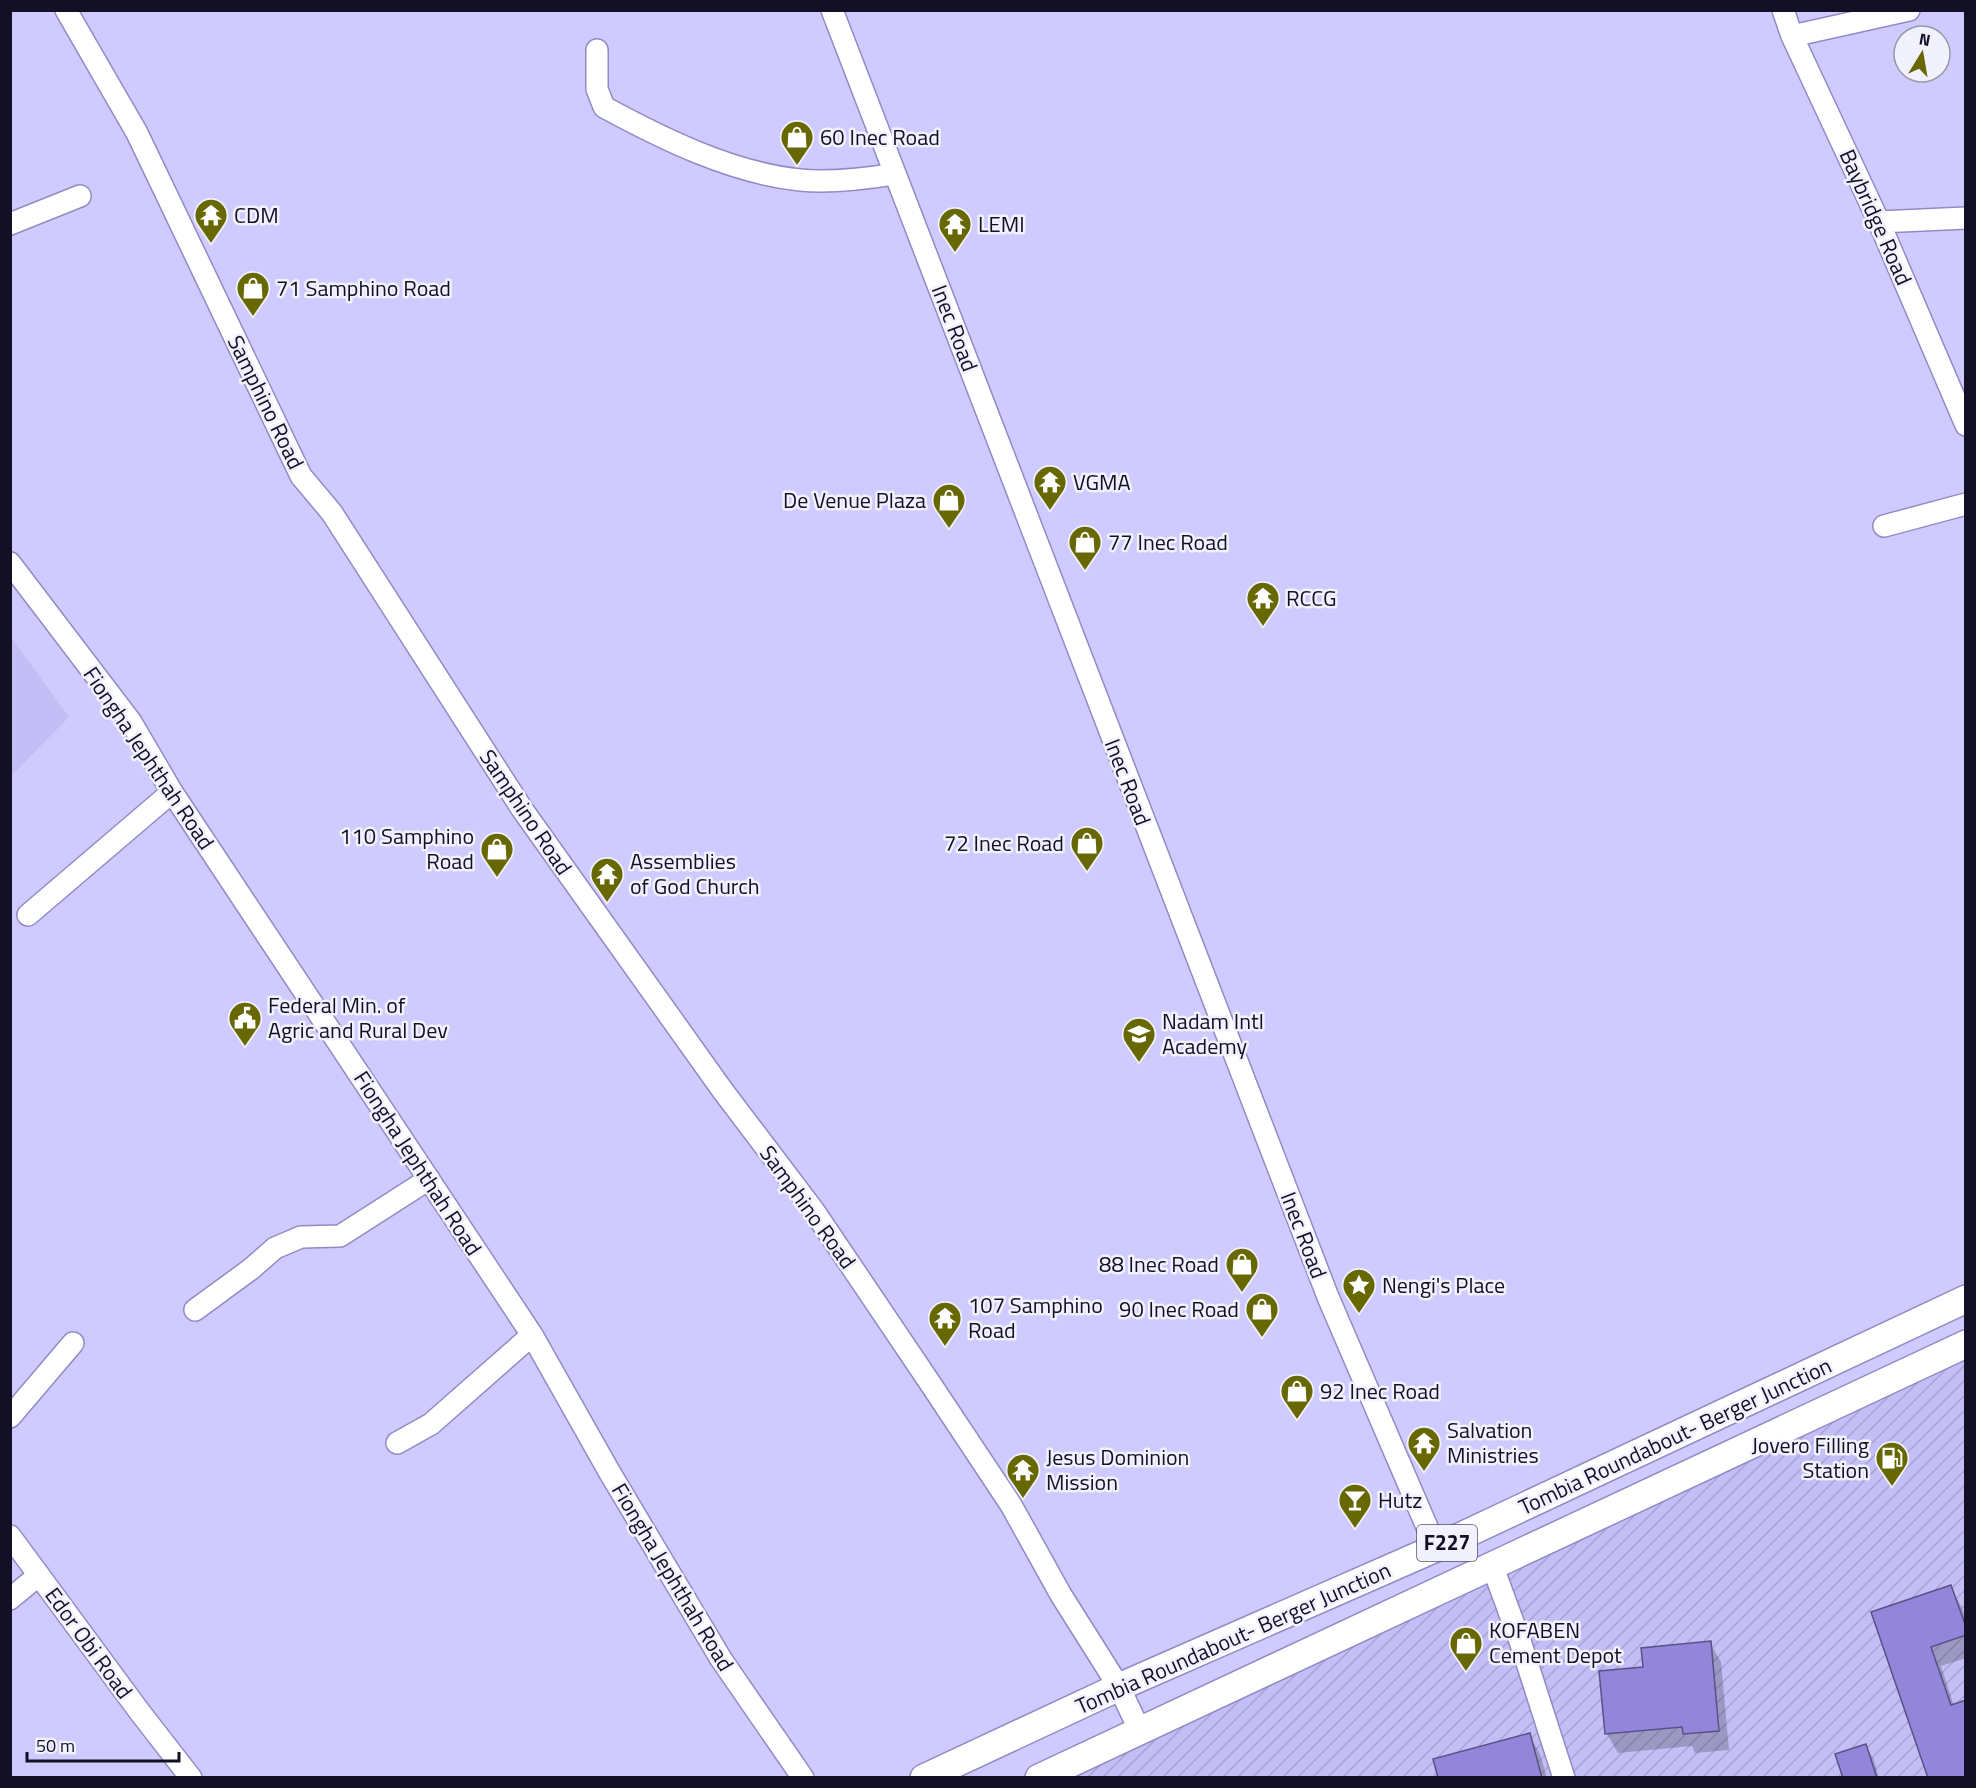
<svg xmlns="http://www.w3.org/2000/svg" width="1976" height="1788" viewBox="0 0 1976 1788" font-family="'Titillium Web',sans-serif">
	<style>
		.built { fill: #c4bef6 }
		.industrial { fill: url(#industrial-furrows) }
		.shadow { fill: #0003 }
		.building { fill: #9285da; stroke: #5a5188; stroke-width: 1.5 }
		.lines { fill: none; stroke-linecap: round; stroke-linejoin: round }
		.minor-casing { stroke: #918ac5; stroke-width: 24 }
		.major-casing { stroke: #918ac5; stroke-width: 30 }
		.minor { stroke: #fff; stroke-width: 21 }
		.major { stroke: #fff; stroke-width: 27 }
		.labels { text-anchor: middle; stroke-width: 5; stroke-linejoin: round; paint-order: stroke }
		.shield { fill: #f2f1fe; stroke: #565366; stroke-width: 1.5 }
		.shield-label { font-size: 21px; font-weight: bold; fill: #130f25 }
		.poi-label { font-size: 22px; fill: #130f25; stroke: #f2f1fe; text-anchor: start }
		.street-label { font-size: 22px; fill: #130f25; stroke: #f2f1fe }
	</style>
	<defs>
		<pattern id="industrial-furrows" width="10" height="10" patternUnits="userSpaceOnUse" patternTransform="scale(1.5)"><rect width="10" height="10" fill="#c4bef6"/><path d="M-1 1l2-2M0 10L10 0M9 11l2-2" fill="none" stroke="#a8a2d3"/></pattern>
	</defs>
	<rect width="100%" height="100%" fill="#d0cbfe"/>
	<path class="built" d="M11,637L69,717L11,776L10,637Z"/>
	<path class="industrial" d="M1965,1357V1777H1072Z"/>
	<path class="shadow" d="M1950,1587L1961,1606L1966,1618V1658L1941,1666L1954,1706L1966,1778L1873,1613Z
		M1710,1643L1721,1662L1729,1750L1695,1753L1692,1746L1618,1753L1607,1734L1645,1668Z
		M1529,1734L1540,1754L1547,1778H1439Z
		M1866,1746L1874,1760L1879,1778H1844Z"/>
	<path class="building" d="M1951,1585L1966,1627V1635L1931,1647L1951,1705L1966,1700V1778H1928L1871,1612Z
		M1711,1641L1719,1731L1683,1734L1682,1727L1605,1734L1599,1671L1643,1667L1641,1648Z
		M1530,1733L1542,1778H1438L1433,1759Z
		M1866,1744L1877,1778H1843L1835,1754Z"/>
	<g class="lines">
		<defs>
			<path id="minor" d="M66,10L137,133L301,476L332,513L522,809L723,1091L814,1211L930,1383L1011,1505L1061,1595L1119,1687L1140,1731
				M832,10L1328,1297L1436,1548
				M1783,10L1792,36L1879,222L1966,425
				M1792,36L1909,10
				M597,50V89L604,107C663,139 732,173 800,180C831,183 864,179 895,174
				M1879,222L1966,218
				M10,224L80,196
				M1884,526L1966,504
				M10,563L131,722L172,792L532,1335L610,1473L721,1659L803,1778
				M28,915L172,792
				M195,1310L251,1269L275,1248L301,1237L340,1236L429,1179
				M10,1417L73,1343
				M397,1443L431,1424L532,1335
				M10,1536L139,1711L191,1778
				M1492,1565L1520,1641L1564,1778
				M10,1599L39,1575"/>
			<path id="major" d="M924,1778L1119,1687L1436,1548L1966,1299
				M1039,1778L1966,1344"/>
		</defs>
		<use href="#minor" class="minor-casing"/>
		<use href="#major" class="major-casing"/>
		<use href="#minor" class="minor"/>
		<use href="#major" class="major"/>
	</g>
	<defs>
		<symbol id="shop-pin" viewBox="-11 -11 22 30"><path d="M0 17L-7.5 6A9.5 9.5 0 1 1 7.5 6Z" fill="#686803" stroke="#f2f1fe"/><path d="M-5-2.5h2.3a2.7 3.5 0 0 1 5.4 0H5L5.5 6h-11ZM-1.5-2.5h3a1.5 2.3 0 0 0-3 0Z" fill="#fff"/></symbol>
		<symbol id="temple-pin" viewBox="-11 -11 22 30"><path d="M0 17L-7.5 6A9.5 9.5 0 1 1 7.5 6Z" fill="#686803" stroke="#f2f1fe"/><path d="M0-6L5-2H3V0L6.5 2.5H4V6H1.5V3h-3V6H-4V2.5H-6.5L-3 0V-2H-5Z" fill="#fff"/></symbol>
		<symbol id="civic-pin" viewBox="-11 -11 22 30"><path d="M0 17L-7.5 6A9.5 9.5 0 1 1 7.5 6Z" fill="#686803" stroke="#f2f1fe"/><path d="M-.6-6.5H3V-4.5H.6V-3L4-1V1h2V6H-6V1h2V-1L-.6-3ZM-1.2 2.5V6h2.4V2.5Z" fill="#fff"/></symbol>
		<symbol id="school-pin" viewBox="-11 -11 22 30"><path d="M0 17L-7.5 6A9.5 9.5 0 1 1 7.5 6Z" fill="#686803" stroke="#f2f1fe"/><path d="M0-5L7-2L0 1L-7-2ZM-4 1L0 2.5L4 1V4Q0 6-4 4Z" fill="#fff"/></symbol>
		<symbol id="sight-pin" viewBox="-11 -11 22 30"><path d="M0 17L-7.5 6A9.5 9.5 0 1 1 7.5 6Z" fill="#686803" stroke="#f2f1fe"/><path d="M0-6L1.8-2.2L6-1.7L2.9 1.2L3.7 5.4L0 3.3L-3.7 5.4L-2.9 1.2L-6-1.7L-1.8-2.2Z" fill="#fff"/></symbol>
		<symbol id="fuel-pin" viewBox="-11 -11 22 30"><path d="M0 17L-7.5 6A9.5 9.5 0 1 1 7.5 6Z" fill="#686803" stroke="#f2f1fe"/><path d="M-5.5-6h7V0h2V4h1.3V-2.5L3-4.5l.8-.8L6-3V5H2.5V1h-1V6h-7ZM-4.2-4.7v3.2H.2V-4.7Z" fill="#fff"/></symbol>
		<symbol id="bar-pin" viewBox="-11 -11 22 30"><path d="M0 17L-7.5 6A9.5 9.5 0 1 1 7.5 6Z" fill="#686803" stroke="#f2f1fe"/><path d="M-6-5H6L.8 .8V4.5H3.5V6h-7V4.5H-.8V.8Z" fill="#fff"/></symbol>
	</defs>
	<g fill-rule="evenodd">
		<use href="#shop-pin" x="778" y="118" width="38" height="52"/>
		<use href="#temple-pin" x="192" y="196" width="38" height="52"/>
		<use href="#temple-pin" x="936" y="205" width="38" height="52"/>
		<use href="#shop-pin" x="234" y="269" width="38" height="52"/>
		<use href="#temple-pin" x="1031" y="463" width="38" height="52"/>
		<use href="#shop-pin" x="930" y="481" width="38" height="52"/>
		<use href="#shop-pin" x="1066" y="523" width="38" height="52"/>
		<use href="#temple-pin" x="1244" y="579" width="38" height="52"/>
		<use href="#shop-pin" x="1068" y="824" width="38" height="52"/>
		<use href="#shop-pin" x="478" y="830" width="38" height="52"/>
		<use href="#temple-pin" x="588" y="855" width="38" height="52"/>
		<use href="#civic-pin" x="226" y="999" width="38" height="52"/>
		<use href="#school-pin" x="1120" y="1015" width="38" height="52"/>
		<use href="#shop-pin" x="1223" y="1245" width="38" height="52"/>
		<use href="#sight-pin" x="1340" y="1266" width="38" height="52"/>
		<use href="#shop-pin" x="1243" y="1290" width="38" height="52"/>
		<use href="#temple-pin" x="926" y="1299" width="38" height="52"/>
		<use href="#shop-pin" x="1278" y="1372" width="38" height="52"/>
		<use href="#temple-pin" x="1405" y="1424" width="38" height="52"/>
		<use href="#fuel-pin" x="1873" y="1439" width="38" height="52"/>
		<use href="#temple-pin" x="1004" y="1451" width="38" height="52"/>
		<use href="#bar-pin" x="1336" y="1481" width="38" height="52"/>
		<use href="#shop-pin" x="1447" y="1624" width="38" height="52"/>
	</g>
	<g class="labels">
		<rect class="shield" x="1417" y="1525" width="60" height="36" rx="4.5"/>
		<g class="shield-label">
			<text x="1447" y="1550">F227</text>
		</g>
		<g class="poi-label">
			<text x="820" y="145">60 Inec Road</text>
			<text x="234" y="223">CDM</text>
			<text x="978" y="232">LEMI</text>
			<text x="276" y="296">71 Samphino Road</text>
			<text x="1073" y="490">VGMA</text>
			<text x="926" y="508" text-anchor="end">De Venue Plaza</text>
			<text x="1108" y="550">77 Inec Road</text>
			<text x="1286" y="606">RCCG</text>
			<text x="474" y="844" text-anchor="end">110 Samphino<tspan x="474" dy="25">Road</tspan></text>
			<text x="1064" y="851" text-anchor="end">72 Inec Road</text>
			<text x="630" y="869">Assemblies<tspan x="630" dy="25">of God Church</tspan></text>
			<text x="268" y="1013">Federal Min. of<tspan x="268" dy="25">Agric and Rural Dev</tspan></text>
			<text x="1162" y="1029">Nadam Intl<tspan x="1162" dy="25">Academy</tspan></text>
			<text x="1219" y="1272" text-anchor="end">88 Inec Road</text>
			<text x="1382" y="1293">Nengi's Place</text>
			<text x="968" y="1313">107 Samphino<tspan x="968" dy="25">Road</tspan></text>
			<text x="1239" y="1317" text-anchor="end">90 Inec Road</text>
			<text x="1320" y="1399">92 Inec Road</text>
			<text x="1447" y="1438">Salvation<tspan x="1447" dy="25">Ministries</tspan></text>
			<text x="1869" y="1453" text-anchor="end">Jovero Filling<tspan x="1869" dy="25">Station</tspan></text>
			<text x="1046" y="1465">Jesus Dominion<tspan x="1046" dy="25">Mission</tspan></text>
			<text x="1378" y="1508">Hutz</text>
			<text x="1489" y="1638">KOFABEN<tspan x="1489" dy="25">Cement Depot</tspan></text>
		</g>
		<g class="street-label">
			<text transform="translate(1876 217) rotate(66)" y="8">Baybridge Road</text>
			<text transform="translate(955 328) rotate(69)" y="8">Inec Road</text>
			<text transform="translate(266 402) rotate(64)" y="8">Samphino Road</text>
			<text transform="translate(149 758) rotate(56)" y="8">Fiongha Jephthah Road</text>
			<text transform="translate(1128 782) rotate(69)" y="8">Inec Road</text>
			<text transform="translate(526 812) rotate(56)" y="8">Samphino Road</text>
			<text transform="translate(418 1163) rotate(57)" y="8">Fiongha Jephthah Road</text>
			<text transform="translate(808 1207) rotate(54)" y="8">Samphino Road</text>
			<text transform="translate(1304 1235) rotate(69)" y="8">Inec Road</text>
			<text transform="translate(1675 1436) rotate(-25)" y="8">Tombia Roundabout- Berger Junction</text>
			<text transform="translate(673 1577) rotate(59)" y="8">Fiongha Jephthah Road</text>
			<text transform="translate(1233 1638) rotate(-24)" y="8">Tombia Roundabout- Berger Junction</text>
			<text transform="translate(89 1643) rotate(54)" y="8">Edor Obi Road</text>
		</g>
	</g>
	<rect width="1976" height="1788" fill="none" stroke="#130f25" stroke-width="24"/>
	<g transform="translate(1922 54) rotate(11)"><circle r="28" fill="#f2f1fe" stroke="#9997a7" stroke-width="1.5"/>
	<path d="M0-4.5L10 22L0 15L-10 22Z" fill="#686803"/>
	<text y="-9" font-size="16" font-weight="bold" text-anchor="middle" fill="#130f25">N</text>
	</g>
	<path d="M27 1752v9h152v-9" fill="none" stroke="#130f25" stroke-width="3"/>
	<text x="36" y="1752" font-size="18" fill="#130f25" stroke="#f2f1fe" stroke-width="4.5" paint-order="stroke">50 m</text>
</svg>
